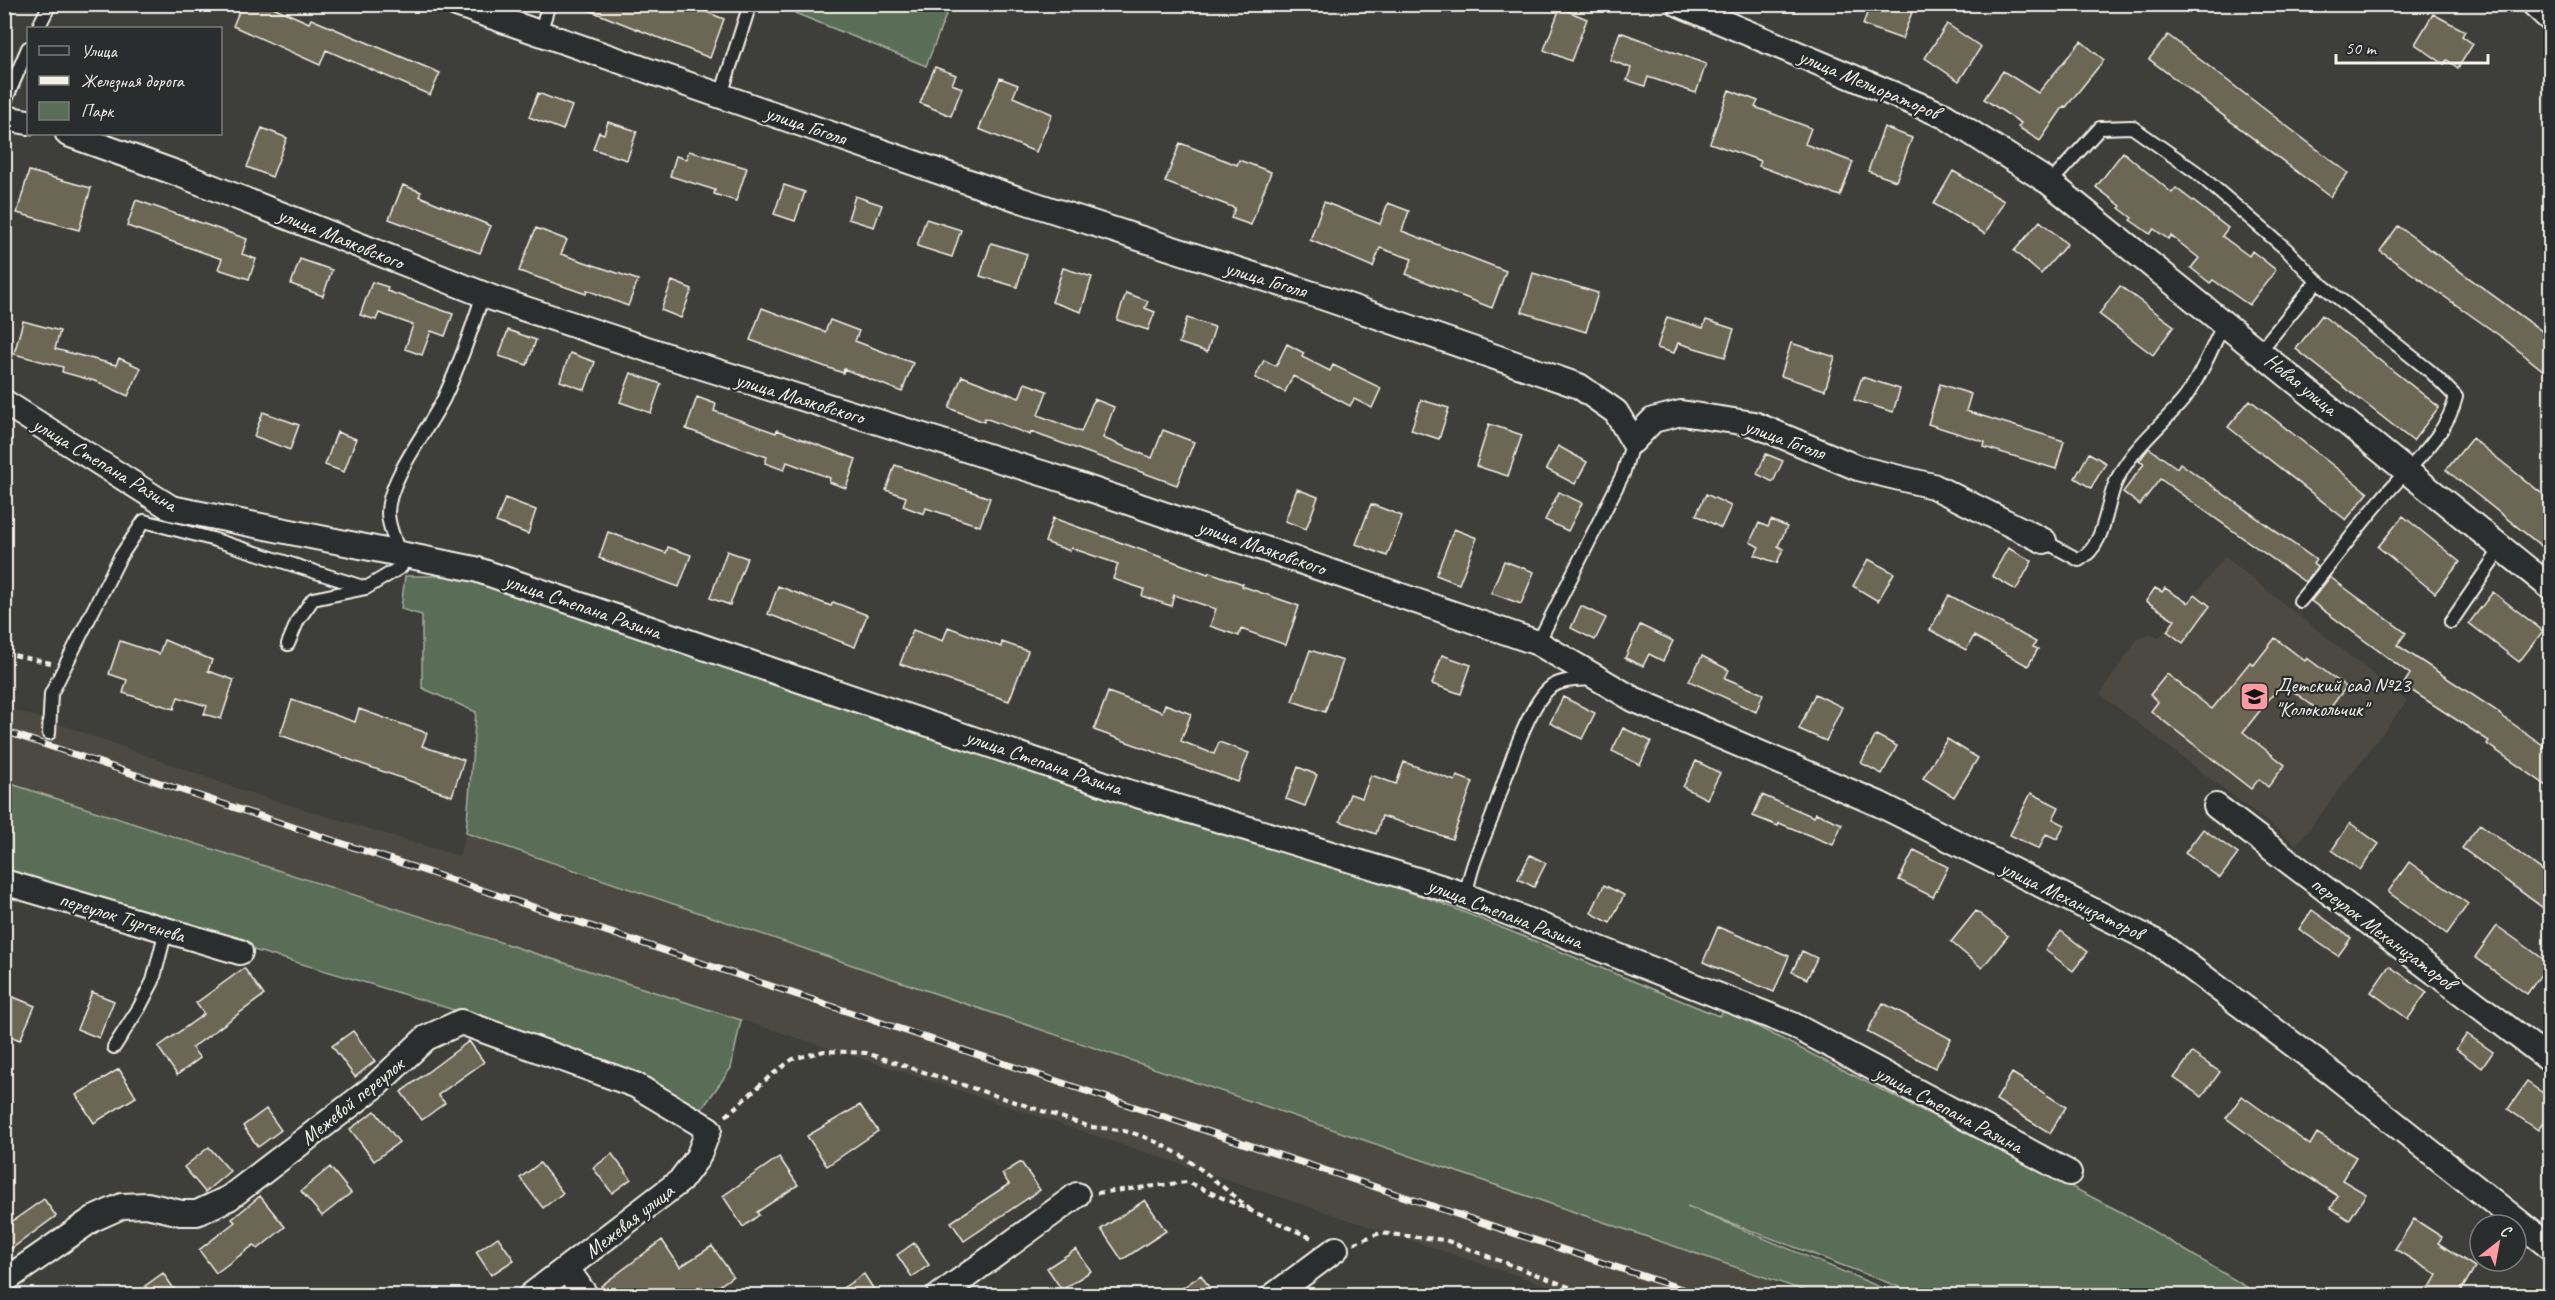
<svg xmlns="http://www.w3.org/2000/svg" width="2555" height="1300" viewBox="0 0 2555 1300" font-family="Caveat,sans-serif">
	<style>
		.built { fill: #4c4a42 }
		.green { fill: #5a6d57; stroke: #a7afa0; stroke-width: 1.5 }
		.building { fill: #6c6655; stroke: #f4f1e8; stroke-width: 1.5 }
		.lines { fill: none; stroke-linecap: round; stroke-linejoin: round }
		.service-casing { stroke: #f4f1e8; stroke-width: 16 }
		.minor-casing { stroke: #f4f1e8; stroke-width: 28 }
		.path { stroke: #f4f1e8; stroke-width: 4; stroke-dasharray: 6 4.5; stroke-linecap: butt }
		.service { stroke: #2a2d2e; stroke-width: 12 }
		.minor { stroke: #2a2d2e; stroke-width: 24 }
		.rail-casing { stroke: #f4f1e8; stroke-width: 7 }
		.rail { stroke: #2a2d2e; stroke-width: 4.5; stroke-dasharray: 14; stroke-linecap: butt }
		.labels { text-anchor: middle; stroke-width: 4.5; stroke-linejoin: round; paint-order: stroke }
		.street-label { font-size: 21px; fill: #f4f1e8; stroke: #2a2d2e }
		.poi-label { font-size: 21px; fill: #f4f1e8; stroke: #2a2d2e; text-anchor: start }
	</style>
	<rect width="100%" height="100%" fill="#3e3e3a"/>
	<filter id="ink" filterUnits="userSpaceOnUse"><feTurbulence type="fractalNoise" baseFrequency=".0167" numOctaves="2"/><feDisplacementMap in="SourceGraphic" scale="12" xChannelSelector="R" yChannelSelector="G"/><feConvolveMatrix kernelMatrix="1 2 1 2 8 2 1 2 1" color-interpolation-filters="sRGB"/></filter>
	<g filter="url(#ink)">
		<path class="built" d="M2225,557L2407,701L2297,845L2100,694L2137,640L2149,634L2159,638Z
			M5,707L65,726L244,791L459,856L466,833L1773,1279L1766,1295H1575L946,1086L5,782Z"/>
		<path class="green" d="M799,5V4L950,5L926,66L795,13Z
			M405,576H463L1436,901L1719,1016L1725,1010L2121,1212L2260,1295H1920L1687,1206L1899,1295H1817L466,833L476,712L422,688V615L401,609Z
			M5,782L741,1020L731,1068L702,1109C481,1000 238,952 5,877Z"/>
		<path class="building" d="M242,4H266L309,23L311,19L440,73L430,95L326,50L320,65L233,26Z
			M573,4H686L724,19L710,58Z
			M1870,4H1915L1902,39L1863,25Z
			M1560,8L1587,19L1571,61L1544,50Z
			M2433,14L2465,31L2462,36L2473,44L2458,68L2447,60L2444,64L2415,44Z
			M1947,24L1981,47L1959,81L1925,58Z
			M1620,32L1706,64L1696,93L1648,77L1645,86L1627,80L1631,68L1610,60Z
			M2168,35L2348,173L2330,197L2149,59Z
			M2081,41L2104,60L2066,107L2064,106L2040,141L2018,127L2021,123L1984,99L2003,71L2038,93Z
			M935,67L956,75L952,84L962,88L951,116L920,103Z
			M1000,78L1018,85L1013,97L1052,114L1036,152L979,129Z
			M1729,90L1758,101L1755,107L1811,128L1805,144L1853,162L1840,196L1759,166L1761,161L1710,143Z
			M538,93L572,106L563,130L529,117Z
			M608,122L637,131L627,160L593,149L599,132L604,134Z
			M1884,127L1912,138L1896,181L1868,171Z
			M262,128L287,138L272,177L247,167Z
			M1180,143L1237,165L1239,160L1271,172L1251,225L1231,218L1235,208L1165,182Z
			M689,151L747,168L736,201L714,194L715,190L670,176L676,156L686,159Z
			M2123,152L2172,193L2176,188L2228,228L2222,236L2249,256L2252,251L2276,270L2249,305L2213,280L2210,283L2191,268L2199,258L2171,236L2168,239L2154,229L2150,234L2130,220L2132,218L2119,208L2121,206L2096,187Z
			M29,171L91,188L79,230L17,213Z
			M1953,171L2004,201L1985,234L1934,204Z
			M403,185L421,192L419,196L491,226L480,253L389,219Z
			M784,185L805,192L795,221L774,214Z
			M855,196L882,205L874,227L848,219Z
			M136,200L247,239L242,254L256,259L249,279L218,269L222,259L127,226Z
			M1324,202L1380,224L1388,203L1409,211L1402,231L1506,271L1492,308L1406,274L1412,259L1380,248L1373,267L1310,240Z
			M926,219L961,230L952,257L917,246Z
			M2040,221L2067,244L2041,274L2014,251Z
			M2398,226L2550,337V376L2503,338L2380,251Z
			M536,228L567,240L561,254L638,280L628,306L587,290L586,294L519,271Z
			M991,243L1027,254L1017,287L980,276Z
			M300,259L332,270L323,296L291,284Z
			M1063,268L1092,277L1081,312L1052,302Z
			M1533,273L1598,293L1586,332L1522,312Z
			M672,281L692,289L681,318L661,310Z
			M372,282L388,287L387,291L453,314L445,336L431,331L422,355L405,349L413,325L379,313L376,320L360,315Z
			M2120,286L2174,326L2153,355L2099,314Z
			M1126,293L1148,301L1145,308L1155,312L1148,330L1117,320Z
			M762,308L825,332L830,320L859,331L855,341L913,363L902,392L844,369L843,373L750,340Z
			M2322,315L2439,407L2413,441L2296,349Z
			M1667,317L1703,328L1706,320L1734,329L1725,357L1678,343L1674,353L1657,348Z
			M1187,318L1215,327L1207,352L1179,343Z
			M23,321L60,331L55,349L116,365L119,358L141,368L128,396L98,382L62,372L63,367L14,354Z
			M508,330L536,340L527,365L499,356Z
			M1791,343L1835,357L1825,390L1781,376Z
			M1287,344L1304,353L1302,357L1330,371L1333,365L1381,388L1372,408L1354,399L1350,406L1293,376L1285,392L1255,378L1264,360L1276,366Z
			M570,353L595,362L585,390L560,381Z
			M631,373L661,384L651,413L620,402Z
			M962,376L1019,398L1025,383L1047,391L1038,415L1081,432L1094,399L1114,407L1103,438L1152,458L1163,430L1194,442L1177,485L1031,432L1030,435L985,418L984,422L949,408Z
			M1862,377L1900,389L1893,412L1854,400Z
			M1940,384L1971,394L1966,411L2064,441L2056,469L1984,447L1985,442L1928,424Z
			M697,397L716,404L714,411L776,433L777,430L856,459L846,488L829,482L830,478L787,462L784,470L765,463L767,457L686,429Z
			M1421,400L1449,408L1439,439L1411,430Z
			M2250,400L2368,493L2346,520L2228,427Z
			M263,412L299,425L290,450L254,436Z
			M1489,424L1522,435L1508,476L1476,466Z
			M337,432L356,439L344,472L325,465Z
			M2472,438L2550,500V553L2446,470Z
			M1558,446L1587,462L1575,484L1546,469Z
			M2149,448L2177,468L2180,463L2316,560L2313,564L2317,567L2305,582L2160,479L2140,505L2123,492L2144,464L2139,461Z
			M2089,453L2106,463L2091,488L2075,478Z
			M1766,454L1783,461L1773,482L1757,474Z
			M895,465L990,498L980,526L926,508L924,514L903,506L906,497L886,490Z
			M1297,489L1318,497L1306,529L1285,521Z
			M1559,492L1582,503L1568,531L1545,520Z
			M1706,494L1731,506L1721,528L1696,515Z
			M505,498L536,510L528,534L496,522Z
			M1371,504L1402,516L1387,556L1356,544Z
			M2403,516L2460,562L2435,593L2378,547Z
			M1053,518L1208,574L1209,572L1243,584L1242,586L1299,606L1286,645L1241,629L1239,636L1210,626L1216,609L1174,595L1171,606L1142,596L1144,589L1113,579L1118,564L1071,548L1070,551L1045,542Z
			M1771,520L1787,527L1778,546L1783,549L1777,563L1755,555L1759,547L1750,542L1759,523L1768,527Z
			M1454,529L1477,538L1459,584L1436,575Z
			M608,532L666,553L668,547L691,555L679,587L599,558Z
			M2008,548L2032,561L2016,590L1992,576Z
			M727,551L747,558L730,605L710,598Z
			M1868,559L1894,573L1878,601L1853,586Z
			M1504,561L1534,572L1521,604L1491,593Z
			M2330,577L2406,633L2397,645L2500,713L2499,714L2550,750V788L2487,744L2489,741L2403,685L2410,674L2311,601Z
			M778,586L831,606L833,602L867,615L855,647L768,614Z
			M2155,588L2162,592L2165,588L2188,603L2195,594L2210,606L2183,643L2167,631L2175,620L2146,601Z
			M2493,592L2543,631L2519,662L2469,623Z
			M1949,595L2036,642L2033,647L2038,649L2028,666L1974,636L1966,650L1930,630Z
			M1581,606L1606,618L1595,640L1571,628Z
			M1640,625L1673,641L1663,661L1649,654L1643,666L1625,658Z
			M948,627L1001,647L1002,642L1028,651L1009,701L900,664L913,630L943,641Z
			M2275,638L2305,661L2307,658L2346,687L2325,715L2282,683L2243,732L2285,765L2268,787L2259,779L2251,789L2151,711L2158,702L2150,695L2167,674L2212,709L2250,662L2254,665Z
			M164,640L212,660L208,671L234,680L221,719L204,714L207,706L178,697L174,709L123,693L127,680L109,674L120,641L159,654Z
			M1310,650L1343,661L1325,712L1292,701Z
			M1442,655L1471,665L1461,694L1432,684Z
			M1702,656L1729,670L1725,678L1763,694L1756,712L1689,681Z
			M1108,692L1162,712L1165,704L1191,714L1181,741L1214,754L1219,742L1249,753L1238,782L1094,730Z
			M1815,694L1842,707L1826,741L1799,729Z
			M1563,697L1595,713L1582,739L1550,723Z
			M292,700L355,722L359,709L427,733L422,746L464,760L452,796L280,735Z
			M1623,728L1651,741L1640,765L1612,751Z
			M1876,735L1897,746L1882,774L1861,763Z
			M1947,739L1978,758L1954,797L1923,778Z
			M1696,761L1720,773L1707,799L1683,787Z
			M1404,762L1455,781L1457,776L1473,782L1452,839L1382,816L1376,834L1340,821L1350,794L1362,798L1371,775L1396,784Z
			M1298,767L1317,775L1305,806L1286,799Z
			M2031,793L2059,807L2053,819L2065,825L2057,839L2046,834L2039,849L2010,835Z
			M1762,795L1814,817L1816,813L1842,824L1833,845L1779,823L1778,826L1753,816Z
			M2350,823L2379,844L2360,870L2332,850Z
			M2480,824L2550,876V913L2462,848Z
			M2203,829L2238,854L2220,878L2185,853Z
			M1914,850L1948,867L1933,897L1899,880Z
			M1530,855L1546,863L1534,887L1518,879Z
			M2409,862L2468,904L2447,934L2388,892Z
			M1604,885L1624,895L1610,923L1591,913Z
			M2312,910L2351,938L2338,956L2299,929Z
			M1976,911L2008,936L1982,968L1951,942Z
			M2497,926L2549,963L2527,994L2475,957Z
			M1718,927L1789,956L1774,992L1703,962Z
			M2061,931L2088,952L2073,971L2045,950Z
			M1802,951L1817,958L1807,979L1792,972Z
			M2389,966L2427,992L2408,1019L2371,992Z
			M244,968L264,995L192,1048L200,1058L177,1075L158,1047L204,1014L196,1003Z
			M92,992L114,1001L99,1038L77,1029Z
			M4,993L35,1006L20,1040L4,1034Z
			M1883,1003L1951,1039L1935,1068L1867,1032Z
			M353,1031L375,1061L355,1077L332,1046Z
			M2467,1034L2493,1052L2482,1068L2456,1049Z
			M469,1041L484,1062L438,1095L445,1103L422,1120L401,1092Z
			M2192,1053L2220,1072L2202,1097L2174,1078Z
			M119,1069L136,1097L94,1123L76,1095Z
			M2012,1073L2066,1107L2050,1133L1996,1100Z
			M2527,1082L2550,1098V1113L2538,1130L2508,1109Z
			M2242,1096L2310,1145L2317,1133L2356,1157L2342,1180L2366,1194L2349,1220L2331,1208L2338,1196L2295,1169L2226,1118Z
			M860,1105L878,1131L827,1166L807,1136Z
			M266,1109L281,1130L258,1147L243,1126Z
			M375,1111L399,1142L374,1161L350,1129Z
			M209,1147L230,1171L205,1192L184,1167Z
			M612,1154L631,1179L612,1193L593,1168Z
			M779,1157L798,1185L757,1212L759,1215L743,1227L723,1196Z
			M1021,1162L1040,1190L964,1241L951,1222L1009,1184L1002,1174Z
			M540,1163L563,1193L543,1208L520,1178Z
			M330,1167L351,1193L322,1216L301,1191Z
			M260,1196L285,1227L258,1249L254,1245L216,1273L199,1250L235,1222L232,1219Z
			M44,1199L56,1216L11,1249L4,1240V1227Z
			M1145,1200L1166,1231L1122,1260L1101,1229Z
			M2414,1219L2442,1237L2438,1243L2475,1267L2458,1296H2425L2437,1275L2395,1249Z
			M498,1237L514,1260L491,1275L476,1252Z
			M662,1240L680,1267L712,1246L733,1276L705,1296H608L601,1286Z
			M914,1243L929,1265L912,1277L897,1255Z
			M1076,1249L1091,1271L1062,1290L1047,1268Z
			M163,1273L179,1296H152L145,1286Z
			M864,1274L878,1296H831Z
			M1201,1275L1215,1296H1171Z"/>
		<g class="lines">
			<defs>
				<path id="service" d="M38,28L50,4
					M540,33L549,4
					M721,95L750,4
					M4,104L28,48
					M2050,183L2100,128L2132,127L2196,172L2286,249L2317,281L2431,372L2456,397C2446,439 2407,467 2381,500C2353,533 2328,568 2300,601
					M2260,351L2317,281
					M2044,541L2079,560C2105,546 2105,509 2115,484C2129,450 2161,427 2184,399C2201,377 2212,346 2225,322
					M2451,622L2502,547
					M1538,643L1623,474L1633,441
					M288,644L298,620L313,599L366,588L401,567C401,548 388,531 388,513C388,479 429,429 444,398C460,364 472,329 483,294
					M49,733L51,694L120,557L144,521L212,539L366,588
					M1466,896C1470,867 1482,843 1492,817C1503,787 1526,705 1551,687C1563,679 1578,680 1591,679
					M114,1047L139,1008L153,981L166,930"/>
				<path id="minor" d="M456,4L1021,200L1322,297L1579,386L1616,412L1633,441L1653,420L1681,413L1754,424L1858,468L1933,486L2044,541
					M1679,4L1945,116L2050,183L2550,587
					M2534,4L2550,19
					M4,118L28,122
					M68,134L179,174L495,299L677,359L1064,480L1538,643L1633,699L1879,804L2158,943L2334,1075L2550,1247
					M4,402L171,508L475,569L1131,793L1453,891L1793,1025L2069,1173
					M2216,806L2550,1060
					M4,882L240,952
					M567,1269L586,1296
					M4,1281L93,1219L122,1206L147,1205L181,1213H197L229,1198L374,1087L426,1038L461,1022L635,1085L709,1129L698,1157L680,1181L530,1296
					M939,1296L1077,1195
					M1273,1296L1336,1249"/>
			</defs>
			<use href="#service" class="service-casing"/>
			<use href="#minor" class="minor-casing"/>
			<path class="path" d="M4,653L51,663
				M726,1116L770,1076L793,1059L824,1051L866,1053L1091,1127C1103,1128 1116,1129 1128,1132C1177,1144 1215,1181 1253,1212
				M1097,1193L1187,1182L1314,1239
				M1354,1243L1380,1233L1445,1240L1593,1296"/>
			<use href="#service" class="service"/>
			<use href="#minor" class="minor"/>
			<defs>
				<path id="rail" d="M4,731L1703,1296"/>
			</defs>
			<use href="#rail" class="rail-casing"/>
			<use href="#rail" class="rail"/>
		</g>
	</g>
	<defs>
		<symbol id="school-square" viewBox="-11 -11 22 22"><rect x="-9" y="-9" width="18" height="18" rx="4" fill="#ff9aa2" stroke="#2a2d2e"/><path d="M0-5L7-2L0 1L-7-2ZM-4 1L0 2.5L4 1V4Q0 6-4 4Z" fill="#111"/></symbol>
	</defs>
	<g fill-rule="evenodd">
		<use href="#school-square" x="2238" y="680" width="33" height="33"/>
	</g>
	<g class="labels">
		<g class="street-label">
			<text transform="translate(1869 84) rotate(23)" y="7">улица Мелиораторов</text>
			<text transform="translate(806 125) rotate(19)" y="7">улица Гоголя</text>
			<text transform="translate(341 238) rotate(22)" y="7">улица Маяковского</text>
			<text transform="translate(1266 279) rotate(17)" y="7">улица Гоголя</text>
			<text transform="translate(2301 384) rotate(39)" y="7">Новая улица</text>
			<text transform="translate(800 398) rotate(17)" y="7">улица Маяковского</text>
			<text transform="translate(1785 439) rotate(20)" y="7">улица Гоголя</text>
			<text transform="translate(105 464) rotate(31)" y="7">улица Степана Разина</text>
			<text transform="translate(1262 547) rotate(19)" y="7">улица Маяковского</text>
			<text transform="translate(583 606) rotate(19)" y="7">улица Степана Разина</text>
			<text transform="translate(1044 762) rotate(19)" y="7">улица Степана Разина</text>
			<text transform="translate(2072 900) rotate(26)" y="7">улица Механизаторов</text>
			<text transform="translate(1505 913) rotate(21)" y="7">улица Степана Разина</text>
			<text transform="translate(122 917) rotate(17)" y="7">переулок Тургенева</text>
			<text transform="translate(2383 933) rotate(37)" y="7">переулок Механизаторов</text>
			<text transform="translate(352 1101) rotate(-39)" y="7">Межевой переулок</text>
			<text transform="translate(1949 1109) rotate(28)" y="7">улица Степана Разина</text>
			<text transform="translate(629 1221) rotate(-38)" y="7">Межевая улица</text>
		</g>
		<g class="poi-label">
			<text x="2275" y="692">Детский сад №23<tspan x="2275" dy="24">"Колокольчик"</tspan></text>
		</g>
	</g>
	<rect width="2555" height="1300" fill="none" stroke="#2a2d2e" stroke-width="24"/>
	<rect x="12" y="12" width="2531" height="1276" fill="none" stroke="#f4f1e8" stroke-width="2" filter="url(#ink)"/>
	<rect x="27" y="27" width="195" height="108" fill="#2a2d2e" stroke="#7b7b78" stroke-width="1.5"/>
	<rect x="39" y="46" width="30" height="9" fill="#2a2d2e" stroke="#7b7b78" stroke-width="1.5"/>
	<text x="81" y="57" font-size="18" fill="#f4f1e8">Улица</text>
	<rect x="39" y="76" width="30" height="9" fill="#f4f1e8" stroke="#7b7b78" stroke-width="1.5"/>
	<text x="81" y="87" font-size="18" fill="#f4f1e8">Железная дорога</text>
	<rect x="39" y="102" width="30" height="18" fill="#5a6d57" stroke="#7b7b78" stroke-width="1.5"/>
	<text x="81" y="117" font-size="18" fill="#f4f1e8">Парк</text>
	<g transform="translate(2498 1243) rotate(31)"><circle r="28" fill="#2a2d2e" stroke="#7b7b78" stroke-width="1.5"/>
	<path d="M0-4.5L10 22L0 15L-10 22Z" fill="#ff9aa2"/>
	<text y="-9" font-size="16" font-weight="bold" text-anchor="middle" fill="#f4f1e8">С</text>
	</g>
	<path d="M2336 54v9h152v-9" fill="none" stroke="#f4f1e8" stroke-width="3"/>
	<text x="2345" y="54" font-size="18" fill="#f4f1e8" stroke="#2a2d2e" stroke-width="4.5" paint-order="stroke">50 m</text>
</svg>
